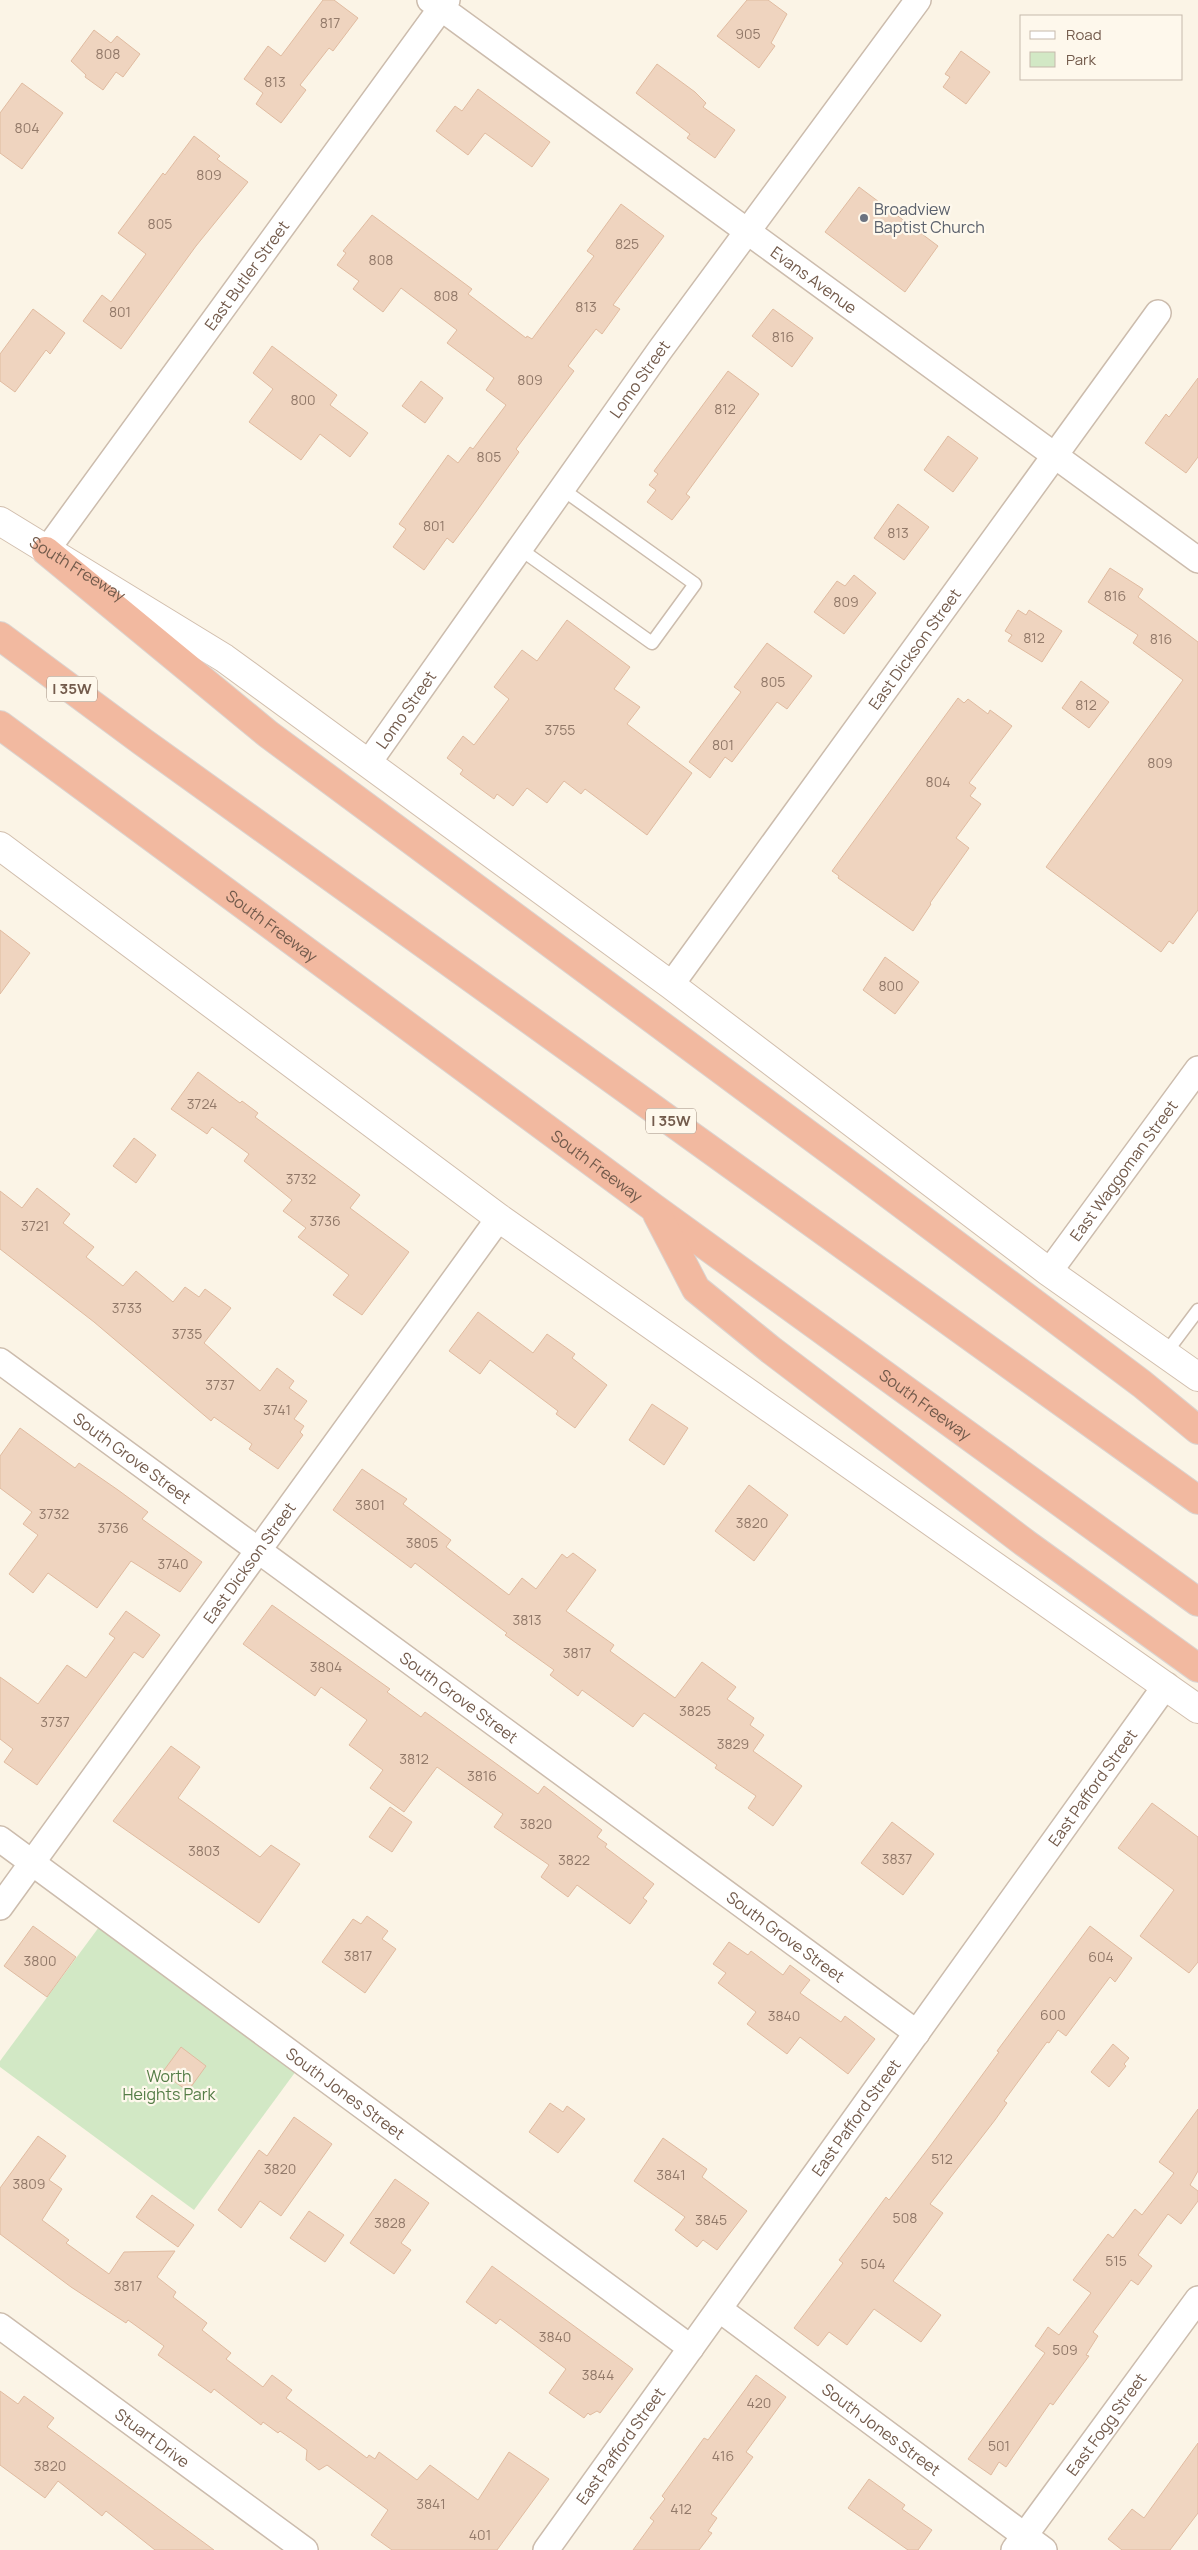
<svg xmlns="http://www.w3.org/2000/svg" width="1198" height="2550" viewBox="0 0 1198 2550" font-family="Manrope,sans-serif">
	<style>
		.green { fill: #d2e8c5 }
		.building { fill: #efd4bf; stroke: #e0bba0 }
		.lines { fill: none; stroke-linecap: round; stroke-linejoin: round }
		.lane-casing { stroke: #ccbcad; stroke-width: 15 }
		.street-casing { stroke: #ccbcad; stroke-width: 28 }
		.secondary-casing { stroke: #d1bead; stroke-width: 30 }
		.highway-casing { stroke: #dbd4d0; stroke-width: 30 }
		.lane { stroke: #fff; stroke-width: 12 }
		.street { stroke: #fff; stroke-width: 25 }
		.secondary { stroke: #fff; stroke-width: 28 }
		.highway { stroke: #f2b9a0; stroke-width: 28 }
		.worship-dot { fill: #6b7280; stroke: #fef8ec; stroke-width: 2 }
		.labels { text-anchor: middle; stroke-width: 4.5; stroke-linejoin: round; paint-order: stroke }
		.number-label { font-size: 14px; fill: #927969 }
		.shield { fill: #fef8ec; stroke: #9d8a7c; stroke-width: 1 }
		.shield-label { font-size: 15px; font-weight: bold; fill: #735b4c }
		.worship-label { font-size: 16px; fill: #5b616d; stroke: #fef8ec; text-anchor: start }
		.street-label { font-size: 16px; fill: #735b4c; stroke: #fef8ec }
		.park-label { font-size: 16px; fill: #557d47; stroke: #fef8ec }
	</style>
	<rect width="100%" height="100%" fill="#fbf4e6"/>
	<path class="green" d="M99,1927L296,2071L194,2210L0,2067V2061Z"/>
	<path class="building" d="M323,0H334L358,18L333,51L329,48L300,85L306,90L281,123L256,104L263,93L244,79L268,46L281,56Z
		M747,0H768L787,14L771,43L775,46L759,68L717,36Z
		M94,30L111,43L117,36L140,54L123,77L116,72L103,90L85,77L86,75L71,61Z
		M961,51L990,72L966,104L943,87L950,77L945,74Z
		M657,64L695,92L706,103L703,107L735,130L715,158L687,138L690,134L636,93Z
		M22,83L63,113L22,169L0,153V113Z
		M478,89L550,142L532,167L485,133L468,155L436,131L455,106L462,111Z
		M194,136L220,156L217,159L248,182L196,246L121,349L83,321L102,295L111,302L146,254L118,233L163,173L165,175Z
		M859,187L938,246L905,292L825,232Z
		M621,204L664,236L613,305L620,309L602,334L596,329L568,366L574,371L516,449L519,452L476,512L453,543L447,538L424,570L393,547L406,529L399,524L448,455L458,463L470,447L473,449L506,405L486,390L494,378L447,343L457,330L401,288L383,312L353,289L359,281L337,265L346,253L343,251L372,215L472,289L468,294L526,338L527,336L532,339L594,256L587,251Z
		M33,309L65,333L50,354L46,350L15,392L0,381V354Z
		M773,309L813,338L792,367L752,336Z
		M272,346L337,395L330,405L368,433L350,457L320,434L301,460L249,422L273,389L253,373Z
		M728,371L759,394L686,494L690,497L672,520L647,502L656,490L649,485L658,474L654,471Z
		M1198,378V457L1186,473L1145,443L1166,414L1169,417Z
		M421,381L443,398L425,423L402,406Z
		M948,436L978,458L953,492L924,470Z
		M898,504L929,527L904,560L874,538Z
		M1110,568L1143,589L1138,597L1198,642V910L1173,944L1169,941L1161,952L1046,867L1183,680L1133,643L1138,635L1088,602Z
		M854,575L876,593L844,634L814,612L837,581L845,586Z
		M1018,610L1026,615L1029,610L1062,631L1042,662L1008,641L1012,635L1005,631Z
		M567,620L630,667L614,689L640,707L627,724L692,773L647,835L585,789L581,794L564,781L547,803L527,788L513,806L497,794L494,799L460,774L463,770L447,758L463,736L474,745L509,699L494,687L522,650L537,661Z
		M767,643L812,676L787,709L777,702L732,762L725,757L710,778L689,762L741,692L734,687Z
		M1081,681L1109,702L1089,728L1062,708Z
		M958,698L964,703L968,699L988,714L990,710L1012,726L969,783L976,788L970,796L981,804L956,838L969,848L930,903L931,904L913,931L838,878L839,876L832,871Z
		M0,930L30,953L0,994Z
		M885,957L919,982L895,1014L863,990Z
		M198,1072L240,1103L242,1101L258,1113L255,1117L360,1195L350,1208L409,1252L362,1315L333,1295L349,1275L298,1237L306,1228L283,1211L292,1200L244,1161L249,1154L212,1127L207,1134L171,1109Z
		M134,1138L156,1155L136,1183L113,1166Z
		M37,1188L70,1214L63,1223L94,1247L86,1257L123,1286L136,1271L173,1302L185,1287L199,1297L205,1289L231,1308L204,1343L260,1391L277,1368L294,1381L289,1388L307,1401L294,1419L304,1426L300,1432L303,1435L278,1469L249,1449L252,1444L214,1417L211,1421L94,1322L0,1249V1191L22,1208Z
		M478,1312L533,1353L547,1334L575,1354L572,1358L607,1385L575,1428L556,1414L558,1411L490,1360L480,1374L449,1351Z
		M652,1404L688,1428L664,1465L629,1440Z
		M20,1428L75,1468L79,1463L118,1490L148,1512L142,1519L202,1562L180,1592L131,1561L97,1608L48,1573L33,1593L9,1574L38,1535L23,1524L32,1512L0,1488V1456Z
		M362,1469L407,1499L403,1504L451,1540L446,1547L509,1595L522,1578L536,1589L562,1554L567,1558L573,1553L596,1570L566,1611L614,1645L610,1651L675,1698L702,1662L736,1687L727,1699L754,1718L750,1725L764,1735L753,1751L802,1786L773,1826L748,1808L756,1796L715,1768L717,1765L644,1713L633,1727L582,1690L578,1696L550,1675L554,1670L505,1635L507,1633L463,1600L415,1563L411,1568L333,1510Z
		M749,1485L788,1515L754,1561L715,1531Z
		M272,1605L390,1689L387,1692L421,1717L425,1712L538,1794L544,1786L602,1830L597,1837L607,1844L605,1847L654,1884L643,1898L647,1901L630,1924L577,1885L568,1897L541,1877L549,1865L494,1827L503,1814L437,1767L404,1812L370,1788L383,1770L349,1745L367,1720L321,1687L315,1696L243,1644Z
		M126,1611L160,1635L143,1658L134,1652L37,1785L4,1762L13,1749L0,1739V1677L38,1704L67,1665L86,1678L115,1638L109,1634Z
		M171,1746L200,1767L178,1798L260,1857L271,1845L300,1864L259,1923L113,1821Z
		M1152,1803L1198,1837V1962L1189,1973L1140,1936L1174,1890L1118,1848Z
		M390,1807L412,1822L392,1852L369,1837Z
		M892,1822L934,1854L903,1895L861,1863Z
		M367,1916L388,1931L382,1939L396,1949L365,1993L322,1962L353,1919L361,1924Z
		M33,1926L76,1957L47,1997L4,1966Z
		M1090,1926L1132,1958L1115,1982L1110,1977L1066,2036L1058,2030L1049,2043L1047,2042L1004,2101L1007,2103L995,2120L930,2204L943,2213L893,2281L941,2315L921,2342L874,2309L847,2345L829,2332L818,2346L794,2328L843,2263L839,2260L848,2248L886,2197L889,2200L931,2145L999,2052L997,2051Z
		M729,1942L748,1955L751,1951L783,1975L790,1965L810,1980L800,1993L841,2022L845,2016L875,2039L848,2074L800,2037L787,2054L747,2024L756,2012L718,1983L726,1973L713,1964Z
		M1113,2044L1129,2058L1124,2064L1126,2066L1109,2087L1091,2072Z
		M181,2047L206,2066L188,2091L162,2073Z
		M550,2103L563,2112L567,2106L585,2119L558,2153L529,2132Z
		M1198,2109V2171L1190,2185L1198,2191V2201L1181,2224L1168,2214L1138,2255L1152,2266L1138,2285L1131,2280L1093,2332L1098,2336L1086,2355L1089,2356L1053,2405L1050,2403L1006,2467L999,2462L991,2475L968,2459L1045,2353L1035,2346L1048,2327L1059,2335L1091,2293L1073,2280L1108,2234L1113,2238L1135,2209L1142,2215L1174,2173L1159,2162Z
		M294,2117L332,2144L281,2216L260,2201L241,2228L218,2210L259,2150L267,2156Z
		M38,2136L66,2156L49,2180L62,2189L42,2220L69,2240L66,2243L109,2274L124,2252L175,2251L157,2277L176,2292L173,2297L207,2323L202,2330L231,2353L226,2359L263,2387L272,2375L292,2390L286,2398L367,2458L369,2455L375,2459L379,2452L417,2480L430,2465L478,2500L509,2452L549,2479L497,2550H392L371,2535L388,2510L327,2465L319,2470L306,2460L307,2450L280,2431L278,2433L263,2422L261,2425L214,2389L211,2393L158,2355L164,2346L128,2320L126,2323L71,2287L0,2234V2188Z
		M663,2138L707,2169L702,2177L747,2211L717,2250L703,2240L697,2247L675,2230L685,2217L634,2181Z
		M395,2179L429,2203L401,2243L411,2250L394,2274L350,2243Z
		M152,2195L194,2225L178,2247L136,2217Z
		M309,2211L344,2235L325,2262L290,2238Z
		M492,2266L633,2369L600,2413L597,2411L590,2415L588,2413L584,2418L549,2393L566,2369L500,2319L496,2324L466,2302Z
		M756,2375L786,2397L746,2452L753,2457L711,2514L717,2518L708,2531L712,2533L699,2550H633L654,2521L650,2518L665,2499L662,2496L704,2438L708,2440Z
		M0,2391L18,2404L24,2396L54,2418L47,2427L214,2550H155L106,2511L102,2516L58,2481L45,2498L0,2465Z
		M1198,2443V2513L1170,2550H1122L1108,2539L1132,2509L1144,2518Z
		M869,2479L905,2505L902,2509L932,2530L918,2550H908L848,2508Z"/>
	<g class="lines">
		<defs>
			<path id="lane" d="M520,549L652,643L695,584L562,489
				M1165,1354L1198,1310"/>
			<g id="street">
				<path id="s1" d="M430,0L1198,560"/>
				<path id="s2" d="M46,551L447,0"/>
				<path id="s3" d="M369,762L660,350L918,0"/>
				<path id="s4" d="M671,985L1158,313"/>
				<path id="s5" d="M1049,1272L1198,1069"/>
				<path id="s6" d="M0,1361L917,2033"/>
				<path id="s7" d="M0,1839L691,2348"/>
				<path id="s8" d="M0,1907L499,1218"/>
				<path id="s9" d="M719,2309L1044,2550"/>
				<path id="s10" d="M0,2326L305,2550"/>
				<path id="s11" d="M546,2550L1166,1685"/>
				<path id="s12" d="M1014,2550L1198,2299"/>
			</g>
			<g id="secondary">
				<path id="s13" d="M0,521L224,658L671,985L1049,1272L1198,1377"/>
				<path d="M0,846L499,1218L1198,1709"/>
			</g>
			<g id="highway">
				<path d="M46,551L268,734L855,1169L1142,1384L1198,1430"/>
				<path d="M0,636L143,742L1198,1500"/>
				<path id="s14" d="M0,725L654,1208L1198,1602"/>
				<path d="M657,1214L696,1289L771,1350L1025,1543L1198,1668"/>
			</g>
		</defs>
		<use href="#lane" class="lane-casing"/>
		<use href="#street" class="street-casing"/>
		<use href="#secondary" class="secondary-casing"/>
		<use href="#highway" class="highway-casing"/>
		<use href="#lane" class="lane"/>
		<use href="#street" class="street"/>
		<use href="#secondary" class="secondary"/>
		<use href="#highway" class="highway"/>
	</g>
	<circle class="worship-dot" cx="864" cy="218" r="5"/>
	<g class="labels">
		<g class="number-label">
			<text x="330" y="28">817</text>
			<text x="748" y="39">905</text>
			<text x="108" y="59">808</text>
			<text x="275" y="87">813</text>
			<text x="27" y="133">804</text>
			<text x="209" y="180">809</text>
			<text x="160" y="229">805</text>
			<text x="627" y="249">825</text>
			<text x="381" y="265">808</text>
			<text x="446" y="301">808</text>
			<text x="586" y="312">813</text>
			<text x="120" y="317">801</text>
			<text x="783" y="342">816</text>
			<text x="530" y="385">809</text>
			<text x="303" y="405">800</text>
			<text x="725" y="414">812</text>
			<text x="489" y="462">805</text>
			<text x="434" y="531">801</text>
			<text x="898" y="538">813</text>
			<text x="1115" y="601">816</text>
			<text x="846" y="607">809</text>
			<text x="1034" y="643">812</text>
			<text x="1161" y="644">816</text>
			<text x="773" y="687">805</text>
			<text x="1086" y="710">812</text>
			<text x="560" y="735">3755</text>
			<text x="723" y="750">801</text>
			<text x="1160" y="768">809</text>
			<text x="938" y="787">804</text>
			<text x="891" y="991">800</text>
			<text x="202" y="1109">3724</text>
			<text x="301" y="1184">3732</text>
			<text x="325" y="1226">3736</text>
			<text x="35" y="1231">3721</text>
			<text x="127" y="1313">3733</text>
			<text x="187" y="1339">3735</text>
			<text x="220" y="1390">3737</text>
			<text x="277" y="1415">3741</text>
			<text x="370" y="1510">3801</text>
			<text x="54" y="1519">3732</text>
			<text x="752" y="1528">3820</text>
			<text x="113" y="1533">3736</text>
			<text x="422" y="1548">3805</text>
			<text x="173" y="1569">3740</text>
			<text x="527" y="1625">3813</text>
			<text x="577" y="1658">3817</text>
			<text x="326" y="1672">3804</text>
			<text x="695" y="1716">3825</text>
			<text x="55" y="1727">3737</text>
			<text x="733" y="1749">3829</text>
			<text x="414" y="1764">3812</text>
			<text x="482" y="1781">3816</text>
			<text x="536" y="1829">3820</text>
			<text x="204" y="1856">3803</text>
			<text x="897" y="1864">3837</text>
			<text x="574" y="1865">3822</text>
			<text x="358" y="1961">3817</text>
			<text x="1101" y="1962">604</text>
			<text x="40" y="1966">3800</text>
			<text x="1053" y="2020">600</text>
			<text x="784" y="2021">3840</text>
			<text x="942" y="2164">512</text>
			<text x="280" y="2174">3820</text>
			<text x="671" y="2180">3841</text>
			<text x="29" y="2189">3809</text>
			<text x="905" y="2223">508</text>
			<text x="711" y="2225">3845</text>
			<text x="390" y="2228">3828</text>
			<text x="1116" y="2266">515</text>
			<text x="873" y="2269">504</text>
			<text x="128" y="2291">3817</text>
			<text x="555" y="2342">3840</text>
			<text x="1065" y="2355">509</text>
			<text x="598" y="2380">3844</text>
			<text x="759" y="2408">420</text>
			<text x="999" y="2451">501</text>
			<text x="723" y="2461">416</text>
			<text x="50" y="2471">3820</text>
			<text x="431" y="2509">3841</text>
			<text x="681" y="2514">412</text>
			<text x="480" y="2540">401</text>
		</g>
		<g class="shield">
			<rect x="47" y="676.5" width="50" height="25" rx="4"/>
			<rect x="646" y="1108.5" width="50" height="25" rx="4"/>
		</g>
		<g class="shield-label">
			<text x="72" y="694">I 35W</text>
			<text x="671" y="1126">I 35W</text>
		</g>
		<g class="worship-label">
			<text x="874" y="215">Broadview<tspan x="874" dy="18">Baptist Church</tspan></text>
		</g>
		<g class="street-label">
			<text dy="6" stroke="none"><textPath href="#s2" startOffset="341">East Butler Street</textPath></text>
			<text dy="6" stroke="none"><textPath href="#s1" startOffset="475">Evans Avenue</textPath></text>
			<text dy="6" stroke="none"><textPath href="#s3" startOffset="469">Lomo Street</textPath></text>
			<text dy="6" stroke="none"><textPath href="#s13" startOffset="91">South Freeway</textPath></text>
			<text dy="6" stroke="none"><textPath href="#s4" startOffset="415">East Dickson Street</textPath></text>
			<text dy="6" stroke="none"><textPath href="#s3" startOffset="64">Lomo Street</textPath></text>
			<text dy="6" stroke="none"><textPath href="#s14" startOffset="338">South Freeway</textPath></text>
			<text dy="6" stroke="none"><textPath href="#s14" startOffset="742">South Freeway</textPath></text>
			<text dy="6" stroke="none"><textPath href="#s5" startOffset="126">East Waggoman Street</textPath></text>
			<text dy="6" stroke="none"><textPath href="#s14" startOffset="1148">South Freeway</textPath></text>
			<text dy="6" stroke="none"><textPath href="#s6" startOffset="164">South Grove Street</textPath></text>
			<text dy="6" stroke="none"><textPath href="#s8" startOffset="425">East Dickson Street</textPath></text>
			<text dy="6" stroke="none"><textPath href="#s6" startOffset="569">South Grove Street</textPath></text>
			<text dy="6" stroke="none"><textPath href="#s11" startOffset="938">East Pafford Street</textPath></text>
			<text dy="6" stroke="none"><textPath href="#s6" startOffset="974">South Grove Street</textPath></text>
			<text dy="6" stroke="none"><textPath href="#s7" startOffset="429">South Jones Street</textPath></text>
			<text dy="6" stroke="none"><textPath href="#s11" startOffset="532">East Pafford Street</textPath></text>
			<text dy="6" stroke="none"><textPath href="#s12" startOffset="156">East Fogg Street</textPath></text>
			<text dy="6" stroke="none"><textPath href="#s9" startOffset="202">South Jones Street</textPath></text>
			<text dy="6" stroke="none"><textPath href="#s10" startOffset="189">Stuart Drive</textPath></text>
			<text dy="6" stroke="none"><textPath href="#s11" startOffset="128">East Pafford Street</textPath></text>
		</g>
		<g class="park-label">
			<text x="169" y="2082">Worth<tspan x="169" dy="18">Heights Park</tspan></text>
		</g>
	</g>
	<rect x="1020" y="15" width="162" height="65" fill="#fef8ec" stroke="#c6b9ac"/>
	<rect x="1030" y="31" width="25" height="8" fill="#ffffff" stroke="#c6b9ac"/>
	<text x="1066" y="40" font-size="15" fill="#735b4c">Road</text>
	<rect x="1030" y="52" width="25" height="15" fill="#d2e8c5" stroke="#c6b9ac"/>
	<text x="1066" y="65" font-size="15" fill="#735b4c">Park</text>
</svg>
